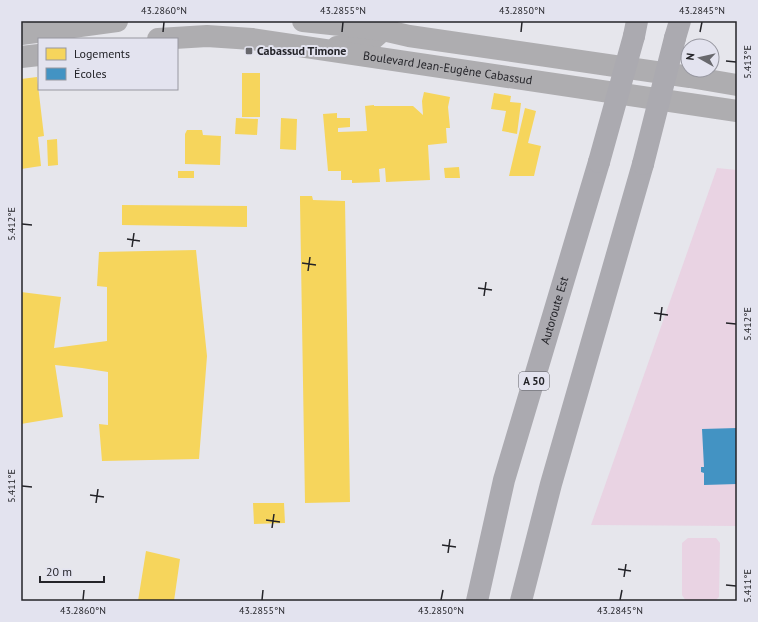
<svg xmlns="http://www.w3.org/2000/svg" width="758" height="622" viewBox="0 0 758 622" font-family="'PT Sans',sans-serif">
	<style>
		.green { fill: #e9d3e3 }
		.homes { fill: #f6d55c }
		.schools { fill: #4393c3 }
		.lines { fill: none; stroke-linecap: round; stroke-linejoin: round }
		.minor { stroke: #aeadb0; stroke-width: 22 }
		.tertiary { stroke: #aeadb0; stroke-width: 22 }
		.motorway { stroke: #abaab0; stroke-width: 22 }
		.motorway-bridge { stroke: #abaab0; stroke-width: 22 }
		.ticks { fill: none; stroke: #242429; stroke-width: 1.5 }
		.poi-dot { fill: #68686d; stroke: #e3e3ef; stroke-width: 1.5 }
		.labels { text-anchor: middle; stroke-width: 4; stroke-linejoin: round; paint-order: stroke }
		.shield { fill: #e3e3ef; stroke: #5d5d64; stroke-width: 1 }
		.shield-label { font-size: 11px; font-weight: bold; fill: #242429 }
		.poi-label { font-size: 12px; font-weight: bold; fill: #242429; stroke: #e3e3ef; text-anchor: start }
		.street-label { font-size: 12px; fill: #242429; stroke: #e3e3ef }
		.neatline { fill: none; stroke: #242429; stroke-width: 1.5 }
		.ticks-label { font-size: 10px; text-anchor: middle; fill: #242429 }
	</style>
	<rect width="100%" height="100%" fill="#e6e6ec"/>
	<path class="green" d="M717,168L737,170V526L591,525Z
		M688,538H716L720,543L719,597L715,601H686L682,595V543Z"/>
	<path class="homes" d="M242,73H260V117H242Z
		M37,77L44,136L38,137L41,166L21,169V79Z
		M424,92L450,97L448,107L450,128H446L447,143L428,145L430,180L386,182L385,168L379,169L380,182L352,183V180H341V171H328L323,114L337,113V118H350V127L338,128V132L367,131L365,106L374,105V106H413L423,115L422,101Z
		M494,93L511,96L510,102L521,103L517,134L502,131L506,111L491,109Z
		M525,108L536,111L528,143L541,146L534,176H509Z
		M236,118L258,119L257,135L235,134Z
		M281,118L297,119L296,150L280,149Z
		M187,130H202L203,135L221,136L220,165L185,164V134Z
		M57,139L58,165L48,166L47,140Z
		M459,167L460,178H445L444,168Z
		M178,171H194V178H178Z
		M300,196H312L313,200L345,201L350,502L305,503L300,201Z
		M122,205L247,206V227L122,225Z
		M196,250L207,356L199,459L102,461L99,424L108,425V372L82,368L55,365L63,417L21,424V292L61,297L54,348L107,341V287L97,286L99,252Z
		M253,503H284L285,523L254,524Z
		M146,551L180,559L174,601H138Z"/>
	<path class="schools" d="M737,428V484L704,485V473L701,472V467H704L702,429Z"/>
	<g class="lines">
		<path class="minor" d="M337,47L366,45L383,30L382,21"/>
		<g class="tertiary">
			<path d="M303,21L359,27L383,30L409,36L690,77L737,85"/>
			<path d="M21,34L117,21"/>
			<path id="s1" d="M158,39L207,36L252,39L737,111"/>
			<path d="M21,57L39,55"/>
		</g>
		<g class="motorway">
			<path d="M634,36L637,21"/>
			<path d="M675,38L680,21"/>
			<path id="s2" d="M477,601L504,480L599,162"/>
			<path d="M521,601L551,484L643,164"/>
		</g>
		<path class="motorway-bridge" d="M599,162L634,36
			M643,164L675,38"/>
	</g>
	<path class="ticks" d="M163,32L164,22M342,32L343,22M521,32L522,22M700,32L702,22M726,61L736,62M22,224L32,225M127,239L140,241M132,247L134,233M302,263L316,265M308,271L310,257M478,288L492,290M484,296L486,282M654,313L668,315M660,321L662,307M726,323L736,324M22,486L32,487M90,495L104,497M96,503L98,489M266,520L280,522M272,528L274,514M442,545L456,547M448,553L450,539M618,569L631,571M624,577L626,564M726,585L736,586M83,600L84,590M262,600L263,590M441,600L443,590M620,600L622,590"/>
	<rect class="poi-dot" x="245" y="47" width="8" height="8" rx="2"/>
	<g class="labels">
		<rect class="shield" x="519" y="372" width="30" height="18" rx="3"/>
		<g class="shield-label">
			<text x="534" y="385">A 50</text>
		</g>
		<g class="poi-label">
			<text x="257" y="55">Cabassud Timone</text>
		</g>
		<g class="street-label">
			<text dy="4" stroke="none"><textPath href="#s1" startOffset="292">Boulevard Jean-Eugène Cabassud</textPath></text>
			<text dy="4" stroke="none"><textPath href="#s2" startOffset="301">Autoroute Est</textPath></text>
		</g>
	</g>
	<rect width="758" height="622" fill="none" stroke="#e3e3ef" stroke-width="44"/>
	<rect x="38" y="38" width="140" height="52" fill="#e3e3ef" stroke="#9797a0"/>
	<rect x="46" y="48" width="20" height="12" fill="#f6d55c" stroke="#9797a0"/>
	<text x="74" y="58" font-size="12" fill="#242429">Logements</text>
	<rect x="46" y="68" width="20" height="12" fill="#4393c3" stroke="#9797a0"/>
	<text x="74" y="78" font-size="12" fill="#242429">Écoles</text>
	<g transform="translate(700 58) rotate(278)"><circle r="19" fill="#e3e3ef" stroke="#9797a0"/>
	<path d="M0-3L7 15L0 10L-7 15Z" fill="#68686d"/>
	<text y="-6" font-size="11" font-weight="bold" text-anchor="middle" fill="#242429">N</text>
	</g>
	<path d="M40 576v6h64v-6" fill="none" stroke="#242429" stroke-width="2"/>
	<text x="46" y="576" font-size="12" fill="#242429" stroke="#e3e3ef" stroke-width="3" paint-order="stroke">20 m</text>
	<rect x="22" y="22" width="714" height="578" class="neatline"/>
	<g class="ticks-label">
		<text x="164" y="14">43.2860°N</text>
		<text x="343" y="14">43.2855°N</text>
		<text x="522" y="14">43.2850°N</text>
		<text x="702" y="14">43.2845°N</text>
		<text transform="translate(747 62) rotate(-90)" y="4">5.413°E</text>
		<text transform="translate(11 224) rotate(-90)" y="4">5.412°E</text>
		<text transform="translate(747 324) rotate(-90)" y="4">5.412°E</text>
		<text transform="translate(11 486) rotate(-90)" y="4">5.411°E</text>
		<text transform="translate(747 586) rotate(-90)" y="4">5.411°E</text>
		<text x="83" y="614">43.2860°N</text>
		<text x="262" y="614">43.2855°N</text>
		<text x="441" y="614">43.2850°N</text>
		<text x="620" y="614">43.2845°N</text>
	</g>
</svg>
